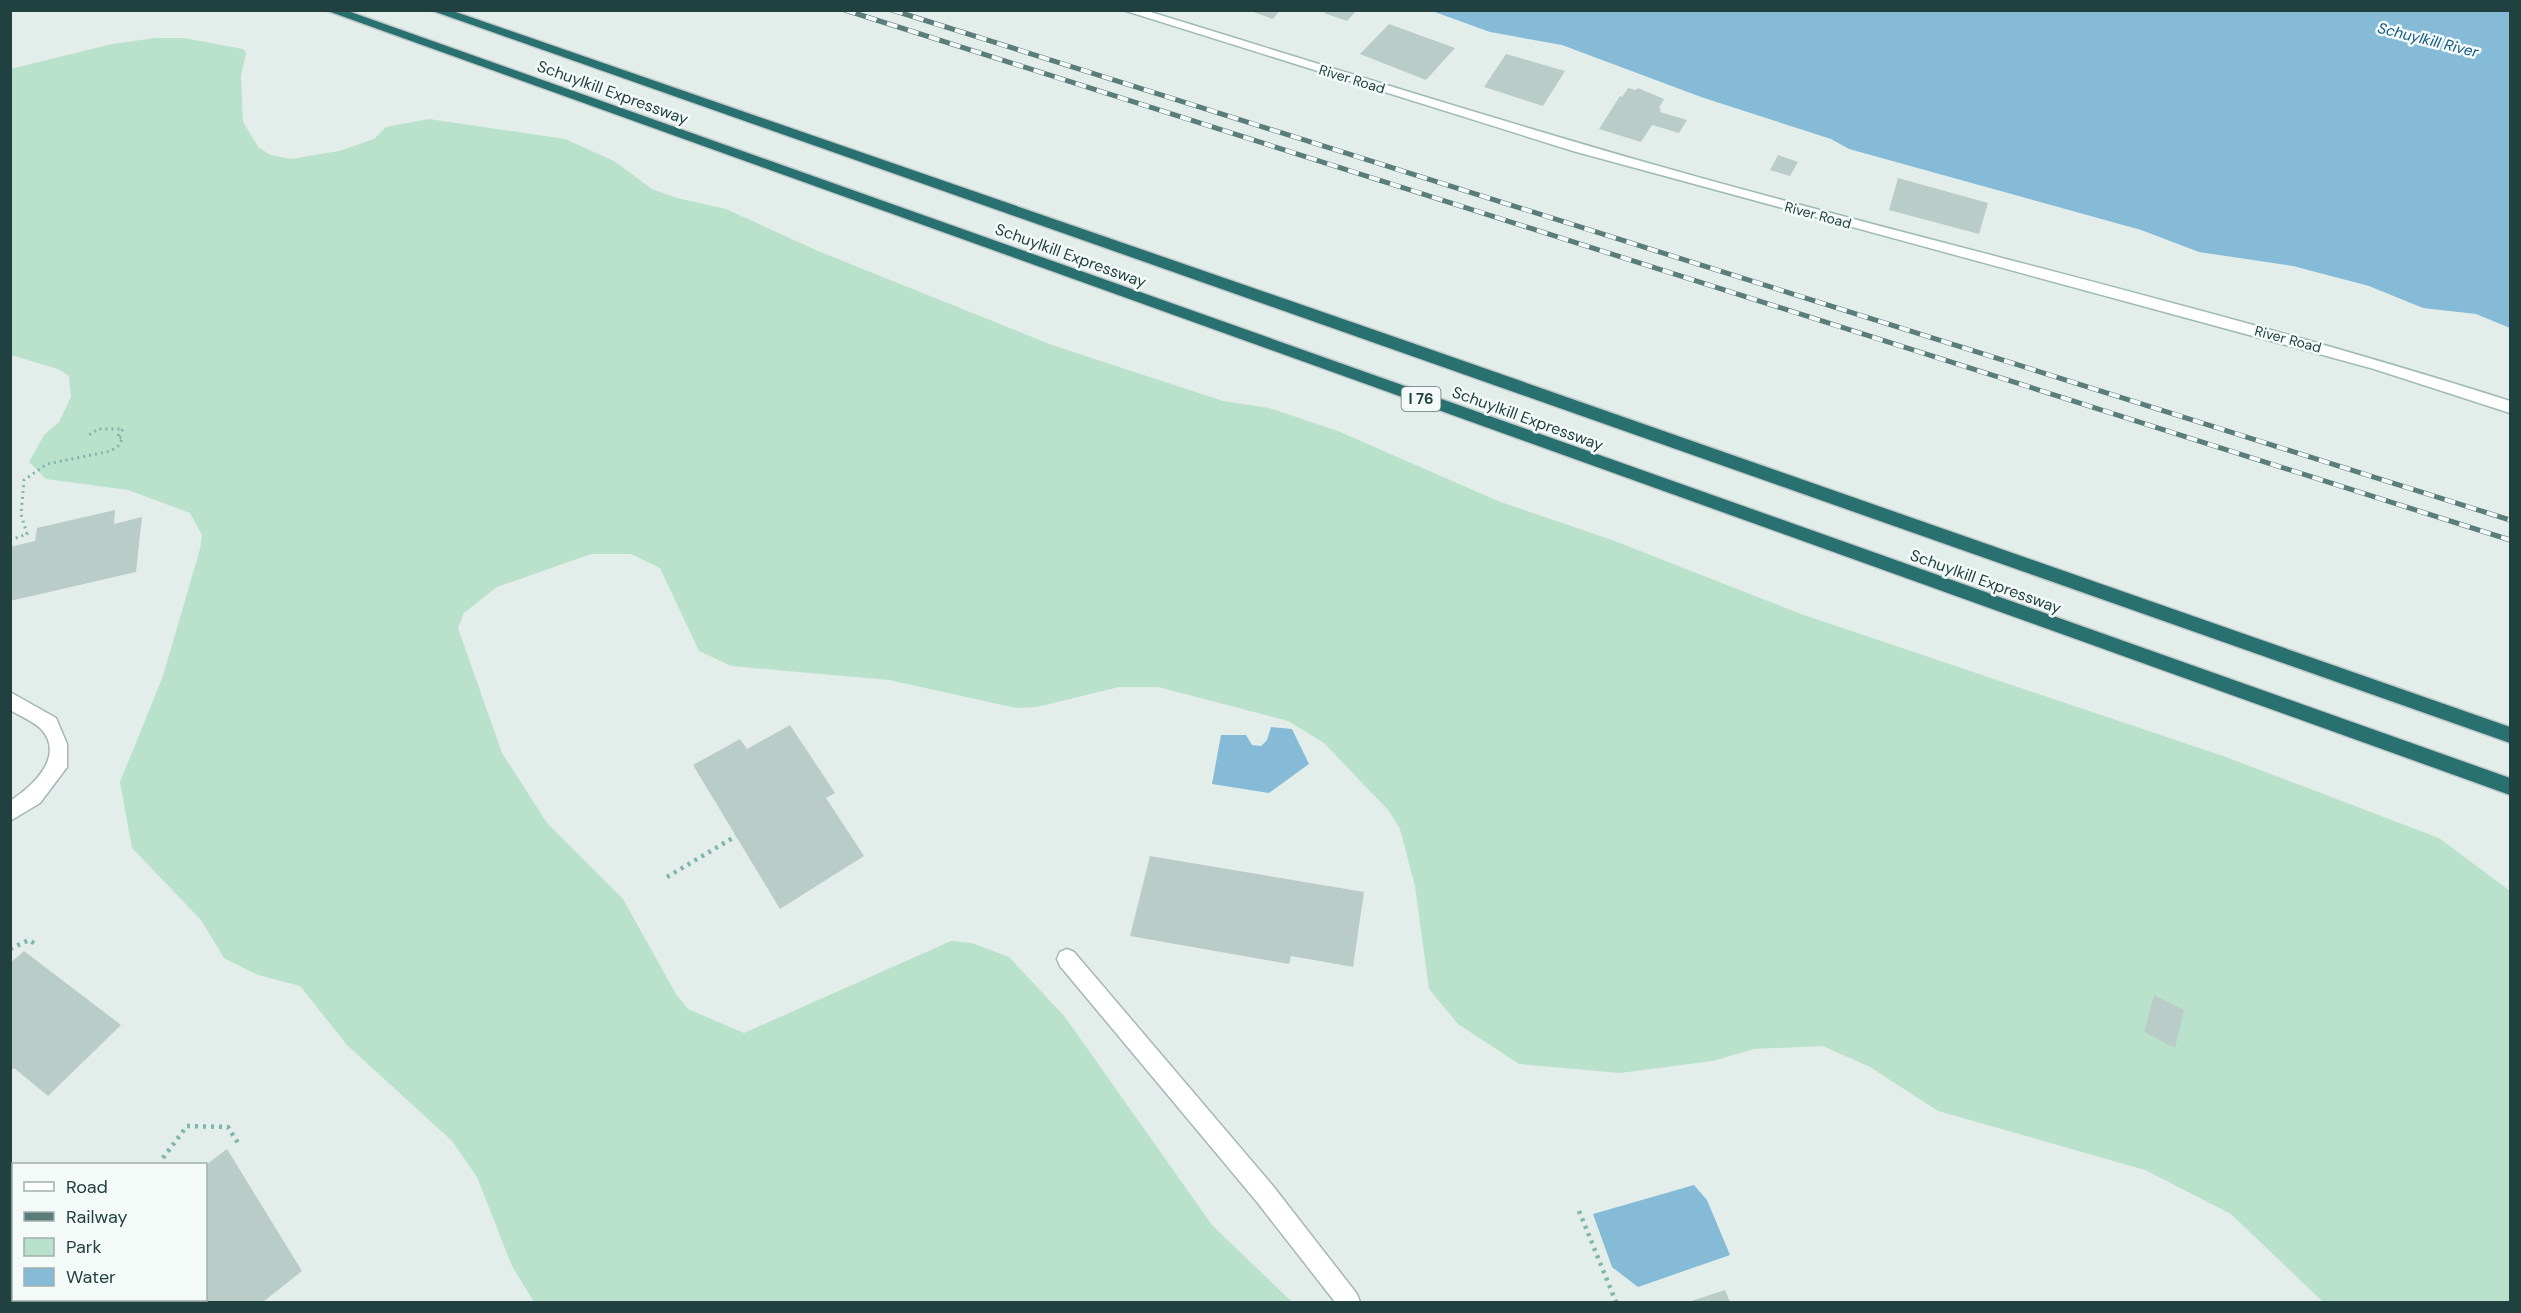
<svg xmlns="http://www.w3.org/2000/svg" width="2521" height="1313" viewBox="0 0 2521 1313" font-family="'DM Sans',sans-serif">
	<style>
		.green { fill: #b9e1cc }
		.water { fill: #86bbd8 }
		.building { fill: #baccc8 }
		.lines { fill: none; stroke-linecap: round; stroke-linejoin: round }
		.lane-casing { stroke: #a5b7b4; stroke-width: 3 }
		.secondary-casing { stroke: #a0bbb7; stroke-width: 3 }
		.highway-casing { stroke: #c1cac9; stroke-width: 3 }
		.path-far1 { stroke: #80b5ae; stroke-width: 3; stroke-dasharray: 2 4; stroke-linecap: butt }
		.path { stroke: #80b5ae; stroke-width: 4.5; stroke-dasharray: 3 5; stroke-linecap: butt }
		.lane { fill: #fff; fill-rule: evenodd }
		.secondary { fill: #fff; fill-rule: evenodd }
		.highway { fill: #297070; fill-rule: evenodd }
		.rail-casing { stroke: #5b7d7a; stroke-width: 5 }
		.rail { stroke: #f4faf8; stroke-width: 4; stroke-dasharray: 11; stroke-linecap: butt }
		.labels { text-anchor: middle; stroke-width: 5; stroke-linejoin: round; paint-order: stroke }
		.far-street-label { font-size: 14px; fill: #20413f; stroke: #f4faf8 }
		.far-water-label { font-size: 15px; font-style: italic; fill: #145b83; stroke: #f4faf8 }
		.shield { fill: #f4faf8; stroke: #607876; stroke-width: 1.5 }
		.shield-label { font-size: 15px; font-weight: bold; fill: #20413f }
		.street-label { font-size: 16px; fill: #20413f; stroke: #f4faf8 }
	</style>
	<rect width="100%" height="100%" fill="#e3eeeb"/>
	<path class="green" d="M155,38H184L243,49L246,53L241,76L243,122L259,148L271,155L291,159L339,151L374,139L386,127L429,119L565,139L614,161L652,189L677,198L726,209L818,251L1052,345L1223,401L1269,408L1338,431L1498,501L1612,540L1801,614L2226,757L2439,838L2510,891V1302H2323L2231,1214L2145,1170L1938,1111L1870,1067L1823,1046L1754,1049L1713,1061L1620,1073L1519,1064L1458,1024L1429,989L1415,886L1400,829L1389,811L1324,743L1288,721L1158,687H1119L1037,707L1016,708L889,680L731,666L699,651L660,568L631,554H591L497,587L464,613L458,628L502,753L547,823L623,899L676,994L688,1009L744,1033L951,941L972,943L1009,957L1065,1017L1212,1225L1292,1302H534L512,1266L477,1177L452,1141L347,1045L300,986L258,975L224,958L201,920L132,848L120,782L163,676L200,549L202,535L190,513L128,490L46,479L29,462L44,435L59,422L71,397L69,376L58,369L11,355L10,69L112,44Z"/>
	<path class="water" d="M1432,11H2510V328L2476,314L2423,308L2369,286L2293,266L2199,252L2141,230L1849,149L1831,139L1701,97L1562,45L1490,32Z
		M1271,727L1292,729L1309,764L1269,793L1212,784L1221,735H1246L1252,745L1261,746L1267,740Z
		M1694,1185L1707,1200L1730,1255L1638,1287L1612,1267L1593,1214Z"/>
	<path class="building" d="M1248,10H1280L1273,19Z
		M1327,10H1357L1347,21L1324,13Z
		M1389,24L1455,48L1426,80L1360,54Z
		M1506,54L1565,71L1543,106L1484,87Z
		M1628,88L1636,90L1638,88L1664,99L1659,108L1661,109L1660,112L1687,120L1679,133L1652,125L1641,142L1599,129L1620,96L1622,97Z
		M1778,155L1798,162L1790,176L1770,170Z
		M1898,178L1988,203L1979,234L1889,210Z
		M115,510L114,524L142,517L136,572L10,601V547L35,541L37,528Z
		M790,725L835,793L826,798L864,856L780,909L693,765L740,739L747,749Z
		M1150,856L1364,892L1353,967L1291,956L1289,964L1130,936Z
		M24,951L121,1025L48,1096L14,1068L10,1072V963Z
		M2154,995L2184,1010L2175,1048L2144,1032Z
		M227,1149L302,1271L263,1302H189L187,1300H206V1165Z
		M1725,1290L1730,1302H1688Z"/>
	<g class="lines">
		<defs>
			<path id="lane" d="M10,692L56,718L67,744V767L40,803L10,821V801C32,787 65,757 42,730C35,722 20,716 10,710Z
				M1067,949L1074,952L1273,1186L1357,1294L1360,1302H1335L1257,1202L1060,966L1057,959L1060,952Z"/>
			<path id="secondary" d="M1123,10H1144C1333,68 1521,128 1712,181C1978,254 2247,317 2510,401V413L2374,369L1573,151Z"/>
			<path id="highway" d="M325,10H345L2510,778V795Z
				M430,10H450L1412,343L2510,727V743Z"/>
		</defs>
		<use href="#lane" class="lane-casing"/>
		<use href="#secondary" class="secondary-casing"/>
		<use href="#highway" class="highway-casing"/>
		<path class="path-far1" d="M10,540L27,534L21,514L24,480L47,464L111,451L118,446L123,438L117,437L123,429H98L86,437"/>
		<path class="path" d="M667,877L736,836
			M10,949L29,940L37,945
			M163,1158L187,1126L228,1127L238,1143
			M1579,1211L1616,1302
			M135,1300L137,1302
			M167,1302L171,1300"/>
		<use href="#lane" class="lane"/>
		<use href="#secondary" class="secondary"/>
		<use href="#highway" class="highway"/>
		<defs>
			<path id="rail" d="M845,10L2510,540
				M892,10L2510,520"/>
		</defs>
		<use href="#rail" class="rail-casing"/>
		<use href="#rail" class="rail"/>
	</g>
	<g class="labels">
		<g class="far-street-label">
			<text transform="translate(1352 79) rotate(17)" y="5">River Road</text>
			<text transform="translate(1818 215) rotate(15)" y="5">River Road</text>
			<text transform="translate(2288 339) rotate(15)" y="5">River Road</text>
		</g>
		<g class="far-water-label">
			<text transform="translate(2428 40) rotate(14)" y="5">Schuylkill River</text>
		</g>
		<rect class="shield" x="1401.5" y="387" width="39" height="24" rx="4.5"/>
		<g class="shield-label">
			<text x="1421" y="404">I 76</text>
		</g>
		<g class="street-label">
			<text transform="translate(613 92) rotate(20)" y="6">Schuylkill Expressway</text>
			<text transform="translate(1071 255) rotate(20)" y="6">Schuylkill Expressway</text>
			<text transform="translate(1528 418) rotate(20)" y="6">Schuylkill Expressway</text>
			<text transform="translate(1986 581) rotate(20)" y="6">Schuylkill Expressway</text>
		</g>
	</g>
	<rect width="2521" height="1313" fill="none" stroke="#20413f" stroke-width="24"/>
	<rect x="12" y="1163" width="195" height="138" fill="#f4faf8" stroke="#9fb0ae" stroke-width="1.5"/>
	<rect x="24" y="1182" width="30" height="9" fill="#ffffff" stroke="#9fb0ae" stroke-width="1.5"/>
	<text x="66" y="1193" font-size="18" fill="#20413f">Road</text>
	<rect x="24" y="1212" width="30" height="9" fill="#5b7d7a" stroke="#9fb0ae" stroke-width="1.5"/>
	<text x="66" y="1223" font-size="18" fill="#20413f">Railway</text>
	<rect x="24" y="1238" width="30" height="18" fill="#b9e1cc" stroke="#9fb0ae" stroke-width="1.5"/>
	<text x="66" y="1253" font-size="18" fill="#20413f">Park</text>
	<rect x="24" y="1268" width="30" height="18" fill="#86bbd8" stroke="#9fb0ae" stroke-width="1.5"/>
	<text x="66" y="1283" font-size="18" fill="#20413f">Water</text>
</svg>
